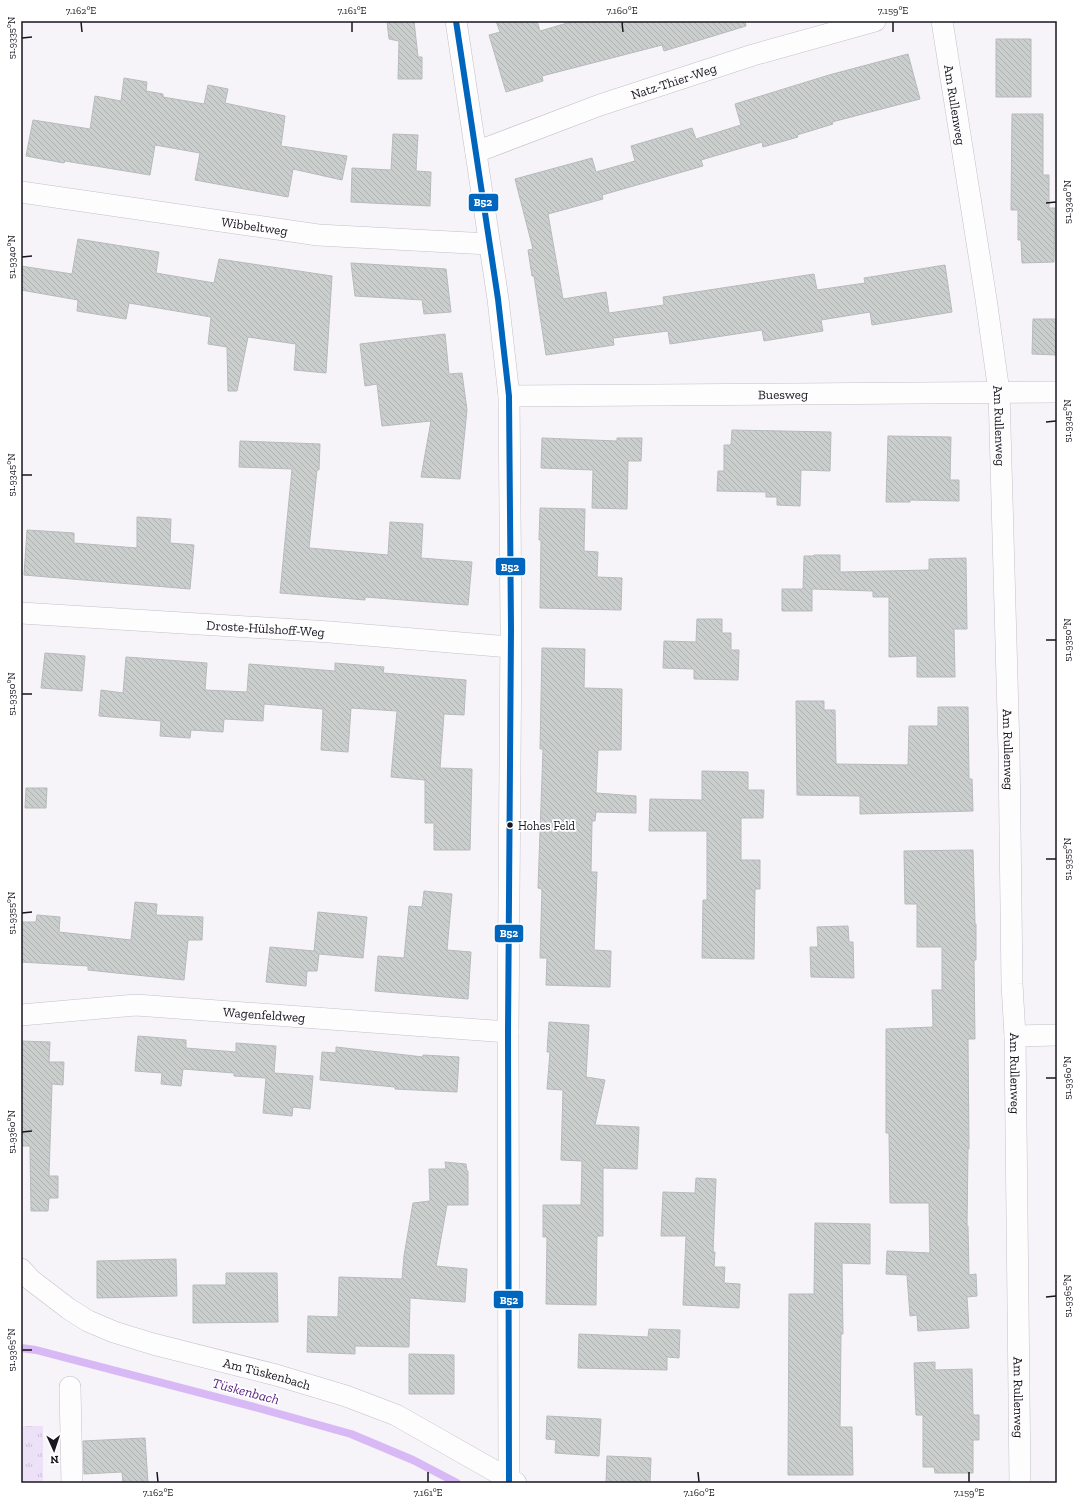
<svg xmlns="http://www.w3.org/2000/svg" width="1078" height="1504" viewBox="0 0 1078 1504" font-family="'Zilla Slab',serif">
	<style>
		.park { fill: url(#park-tufts) }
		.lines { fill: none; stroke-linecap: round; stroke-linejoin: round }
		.stream { stroke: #d8b9f5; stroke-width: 8 }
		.building { fill: url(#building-back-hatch); stroke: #b7bbbb }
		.minor-casing { stroke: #c4c0c9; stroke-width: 22 }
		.minor { stroke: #fefdfe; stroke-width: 21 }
		.bus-1-casing { stroke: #fff; stroke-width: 9 }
		.bus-1 { stroke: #0065bd; stroke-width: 6 }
		.ticks { fill: none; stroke: #1a151f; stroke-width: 1.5 }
		.bus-dot { fill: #1a151f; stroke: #fff; stroke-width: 1.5 }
		.labels { text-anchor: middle; stroke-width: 3.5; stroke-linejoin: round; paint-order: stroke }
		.bus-label { font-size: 12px; fill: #1a151f; stroke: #fff; text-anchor: start }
		.street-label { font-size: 13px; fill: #1a151f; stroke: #fff }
		.water-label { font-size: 14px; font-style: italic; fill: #5e2685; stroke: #fff }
		.line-badge { stroke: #fff; stroke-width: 1.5 }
		.badge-label { font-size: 11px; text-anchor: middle; font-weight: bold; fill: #fff }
		.neatline { fill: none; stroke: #1a151f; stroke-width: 1.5 }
		.ticks-label { font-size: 10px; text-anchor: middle; fill: #1a151f }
	</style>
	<defs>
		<pattern id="park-tufts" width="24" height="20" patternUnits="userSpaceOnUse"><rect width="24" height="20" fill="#ede1f8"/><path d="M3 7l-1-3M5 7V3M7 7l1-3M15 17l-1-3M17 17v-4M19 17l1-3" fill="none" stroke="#cbc0d4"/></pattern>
		<pattern id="building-back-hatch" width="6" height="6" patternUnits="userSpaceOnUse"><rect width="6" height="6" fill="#cacfce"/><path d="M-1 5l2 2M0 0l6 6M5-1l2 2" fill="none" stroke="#adb1b0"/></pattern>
	</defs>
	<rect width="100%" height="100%" fill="#f6f3f9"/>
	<path class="park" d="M21,1375H22L23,1426H43V1483H21Z"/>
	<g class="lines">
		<path class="stream" d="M21,1348L36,1350L258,1408L351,1434L413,1460L457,1483"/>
	</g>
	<path class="building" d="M387,21H414L418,57H422V79H398L399,41L389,39Z
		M496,21H537L540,31L574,21H745L746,26L664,51L662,45L542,76L543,81L506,92L489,35L500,32Z
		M996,39H1031V97H996Z
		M908,54L920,99L832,122L833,124L797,135L798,137L763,147L762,142L701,160L703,166L602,195L603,199L548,214L563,299L606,292L609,313L664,305L663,297L814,274L817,290L865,283L864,278L945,265L952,312L872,325L870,312L821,320L823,331L764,341L762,330L670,344L668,331L613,338L614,345L546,355L534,276H532L528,250L533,249L515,179L592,158L596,172L635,161L631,146L692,128L696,139L741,125L735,104L829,75Z
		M124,78L147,82L146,91L163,94V97L204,104L208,85L228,89L225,103L285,116L281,146L347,156L342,180L293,169L288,197L195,180L200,153L155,145L150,175L65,161L64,163L26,156L33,120L90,129L95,96L121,101Z
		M1012,114H1043V175H1049V208H1055L1054,262L1022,263L1021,240H1018V210H1011Z
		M393,134L418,135L416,171L431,172L430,206L351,202L352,168L391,170Z
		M78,239L159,252L156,273L214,283L219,259L332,276L326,373L294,370L296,344L248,337L237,391H228L227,347L208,344L211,317L129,303L126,319L77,311L78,300L21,290V266L72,274Z
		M351,263L446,269L451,312L424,314L422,300L355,296Z
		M1033,319H1057V355L1032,354Z
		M445,334L449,374L462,373L467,410L460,479L421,477L431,421L382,426L377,384L365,386L360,344Z
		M732,430L831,432L830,471L801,470L800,506L777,505V497H766V492L717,491L718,471H724V445H731Z
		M888,436L951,437L950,480H959V501L910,500V502H886Z
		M542,438L617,441V438H642L641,461H628L627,509L592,508L593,470L541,468Z
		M240,441L320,444L319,470H317L309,548L388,555L390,522L423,524L421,558L472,562L468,605L365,597V600L280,593L292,469L239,467Z
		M540,508L585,509L584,551L598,552L597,577L622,578L621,610L540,608L541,540H539Z
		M137,517L171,519L170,543L194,545L190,589L24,575L27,530L74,533V543L137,548Z
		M814,555H840V572L929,570V559L966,558L967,629H954L955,677H917V656L889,657V597H873V591L812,589V611H782V589H803L804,556H813Z
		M697,619H722V633H731V650H739L738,680L694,679V669L663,668L664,641L696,642Z
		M542,648L585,649L584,688L622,689L621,750H598L596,793L636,796V813L596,812L595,821H592L591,872H597L594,950L611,951L610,987L546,985L547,958H540L542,889L538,888L543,749H540Z
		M45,653L85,656L82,691L41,688Z
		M126,657L207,663L205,690L247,692L249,664L335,671V663L384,667L383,673L466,680L464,715L444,714L440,768L472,769L470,850H434V823H425V780L391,777L397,711L351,708L348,752L321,750L323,709L264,704L263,721L224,719L223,732L191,730L190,738L160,736L161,721L99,716L101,690L123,693Z
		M796,701H824V710H835L836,764L908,765L909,726H938V707H968L969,779H972L973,811L860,814V796L797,795Z
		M702,771L748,772V790H764L763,818H741V860H760V889H755L754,959L702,958L703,900H707V831H649L650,799L702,800Z
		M26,788H47L46,808H25Z
		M973,850L975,924H976V960H974L975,1039H968L969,1149H968L967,1226H968L969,1275L976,1274L977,1296L967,1297L969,1328L918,1331L917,1315L910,1316L907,1275L886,1274L887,1251L930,1253L929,1203H890L889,1133H886V1029L933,1027L932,990H942V947H917V904H905L904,851Z
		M424,891L452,894L447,950L471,952L468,999L375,991L378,956L404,958L409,906L422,907Z
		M135,902L157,904L156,915L203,917L202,940H188L184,980L88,970V966L21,962V922H36L37,915L60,917L59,932L131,940Z
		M318,912L367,917L363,958L319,954L317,971H307L306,986L266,982L270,947L314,951Z
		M848,926L849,942H853L854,978L811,977L810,947H818L817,927Z
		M549,1022L589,1025L586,1077L605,1080L595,1125L639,1127L637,1169L603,1168V1236H597L596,1305L546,1304L547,1237H543V1205H581L582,1161L561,1160L563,1090L547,1089L550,1052H547Z
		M138,1036L186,1040V1048L236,1052V1043L276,1046L274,1073L313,1076L310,1109L293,1107L292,1116L263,1113L266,1078L234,1076V1073L183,1069L181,1086L161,1084L162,1073L135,1071Z
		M21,1041L50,1042L49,1062H64L63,1085L52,1084L49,1176H58V1198H49L48,1211H31L30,1146H21Z
		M336,1047L423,1057V1055L459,1057L457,1092L395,1089V1087L320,1080L322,1052L336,1053Z
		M445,1162L466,1164L467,1171H468V1205H447L436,1266L467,1269L465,1302L410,1298L409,1347L355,1346V1354L307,1352L308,1316L338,1317L339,1277L402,1279L404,1256L413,1203L430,1201L429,1169H446Z
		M696,1178L716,1179L713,1252H715L714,1267H725L724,1283L740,1284L739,1308L683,1305L686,1236H661L663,1192L695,1193Z
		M815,1223L870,1224V1264L842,1263L843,1334H841L840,1427H852L853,1475H788L789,1294H814Z
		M176,1259L177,1296L97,1298V1261Z
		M226,1273H277L278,1322L193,1323V1285H226Z
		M649,1329L680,1330L679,1358L667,1357V1370L578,1368L579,1334L648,1337Z
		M409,1354L454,1355V1394H409Z
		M935,1362V1370L972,1369L973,1415H979V1440H973V1473H935L934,1467H923V1415H916L914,1363Z
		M547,1416L601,1419L599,1456L555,1453L556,1440L546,1439Z
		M145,1438L148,1483H123L122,1472L84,1474L83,1441Z
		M607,1456L651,1458L650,1483H606Z"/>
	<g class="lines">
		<defs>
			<g id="minor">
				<path d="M456,21L498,299L509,396L511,629L508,1032L509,1483"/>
				<path id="s1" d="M942,21L986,299L999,392L1009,750L1012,984L1015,1036L1020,1483"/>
				<path id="s2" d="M476,152L600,105L753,55L875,21"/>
				<path id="s3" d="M21,192L318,235L489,244"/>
				<path id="s4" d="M509,396L1057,392"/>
				<path id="s5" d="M21,613L330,632L510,647"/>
				<path id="s6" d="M21,1015L136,1005L508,1032"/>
				<path d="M1015,1036L1057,1035"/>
				<path id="s7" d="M21,1269L31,1280L69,1309L88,1321L114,1332L153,1344L276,1375L346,1396L396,1415L516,1483"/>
				<path d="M70,1387L72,1483"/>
			</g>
		</defs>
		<use href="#minor" class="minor-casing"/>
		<use href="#minor" class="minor"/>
		<defs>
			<path id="bus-1" d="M456,21L498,299L509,396L511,629L508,1032L509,1483"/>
		</defs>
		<use href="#bus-1" class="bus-1-casing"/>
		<use href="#bus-1" class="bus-1"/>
	</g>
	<path class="ticks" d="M81,22L82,32M352,22V32M622,22L623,32M893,22V32M22,38L32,37M1046,203L1056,202M22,257L32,256M1046,422L1056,421M22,475H32M1046,640H1056M22,694H32M1046,859H1056M22,913L32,912M1046,1078H1056M22,1132L32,1131M1046,1297L1056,1296M22,1350H32M157,1472L158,1482M428,1472V1482M698,1472L699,1482M969,1472V1482"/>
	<circle class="bus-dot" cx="510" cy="825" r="3.5"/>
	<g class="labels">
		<g class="bus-label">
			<text x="518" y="830">Hohes Feld</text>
		</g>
		<g class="street-label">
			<text dy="5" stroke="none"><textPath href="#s2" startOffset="210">Natz-Thier-Weg</textPath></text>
			<text dy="5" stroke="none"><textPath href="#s1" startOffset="85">Am Rullenweg</textPath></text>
			<text dy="5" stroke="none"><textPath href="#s3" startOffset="236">Wibbeltweg</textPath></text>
			<text dy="5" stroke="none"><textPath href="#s4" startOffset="274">Buesweg</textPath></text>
			<text dy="5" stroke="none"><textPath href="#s1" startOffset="409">Am Rullenweg</textPath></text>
			<text dy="5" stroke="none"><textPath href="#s5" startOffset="245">Droste-Hülshoff-Weg</textPath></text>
			<text dy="5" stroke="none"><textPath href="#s1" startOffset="733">Am Rullenweg</textPath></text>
			<text dy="5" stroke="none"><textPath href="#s6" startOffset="244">Wagenfeldweg</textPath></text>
			<text dy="5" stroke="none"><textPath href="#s1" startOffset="1057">Am Rullenweg</textPath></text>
			<text dy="5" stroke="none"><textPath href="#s7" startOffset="272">Am Tüskenbach</textPath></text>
			<text dy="5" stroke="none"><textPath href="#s1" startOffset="1381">Am Rullenweg</textPath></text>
		</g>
		<g class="water-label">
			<text transform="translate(246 1391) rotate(15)" y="5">Tüskenbach</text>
		</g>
	</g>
	<g class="line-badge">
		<rect x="468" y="193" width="31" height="19" rx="4" fill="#0065bd"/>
		<rect x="495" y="557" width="31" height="19" rx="4" fill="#0065bd"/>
		<rect x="494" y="924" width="30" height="19" rx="4" fill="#0065bd"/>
		<rect x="493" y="1290" width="31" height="19" rx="4" fill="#0065bd"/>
	</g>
	<g class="badge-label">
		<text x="483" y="206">B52</text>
		<text x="510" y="571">B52</text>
		<text x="509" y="937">B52</text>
		<text x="509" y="1304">B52</text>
	</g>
	<rect width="1078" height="1504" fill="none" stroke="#ffffff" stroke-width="44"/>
	<g transform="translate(54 1450) rotate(177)" stroke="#ffffff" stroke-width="3" paint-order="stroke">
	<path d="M0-3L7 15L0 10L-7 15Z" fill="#1a151f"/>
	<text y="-6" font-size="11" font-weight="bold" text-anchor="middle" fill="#1a151f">N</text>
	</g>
	<rect x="22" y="22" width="1034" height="1460" class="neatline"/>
	<g class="ticks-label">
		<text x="81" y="14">7.162°E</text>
		<text x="352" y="14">7.161°E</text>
		<text x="622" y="14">7.160°E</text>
		<text x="893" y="14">7.159°E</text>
		<text transform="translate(11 38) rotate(-90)" y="4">51.9335°N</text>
		<text transform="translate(1067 202) rotate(-90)" y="4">51.9340°N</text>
		<text transform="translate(11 257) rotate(-90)" y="4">51.9340°N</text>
		<text transform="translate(1067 421) rotate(-90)" y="4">51.9345°N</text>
		<text transform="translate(11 475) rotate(-90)" y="4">51.9345°N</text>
		<text transform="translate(1067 640) rotate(-90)" y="4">51.9350°N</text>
		<text transform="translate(11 694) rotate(-90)" y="4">51.9350°N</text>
		<text transform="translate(1067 859) rotate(-90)" y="4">51.9355°N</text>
		<text transform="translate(11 913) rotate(-90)" y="4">51.9355°N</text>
		<text transform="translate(1067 1078) rotate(-90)" y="4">51.9360°N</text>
		<text transform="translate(11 1132) rotate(-90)" y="4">51.9360°N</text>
		<text transform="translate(1067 1296) rotate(-90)" y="4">51.9365°N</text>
		<text transform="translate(11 1350) rotate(-90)" y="4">51.9365°N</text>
		<text x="158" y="1496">7.162°E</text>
		<text x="428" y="1496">7.161°E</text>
		<text x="699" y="1496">7.160°E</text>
		<text x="969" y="1496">7.159°E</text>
	</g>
</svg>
